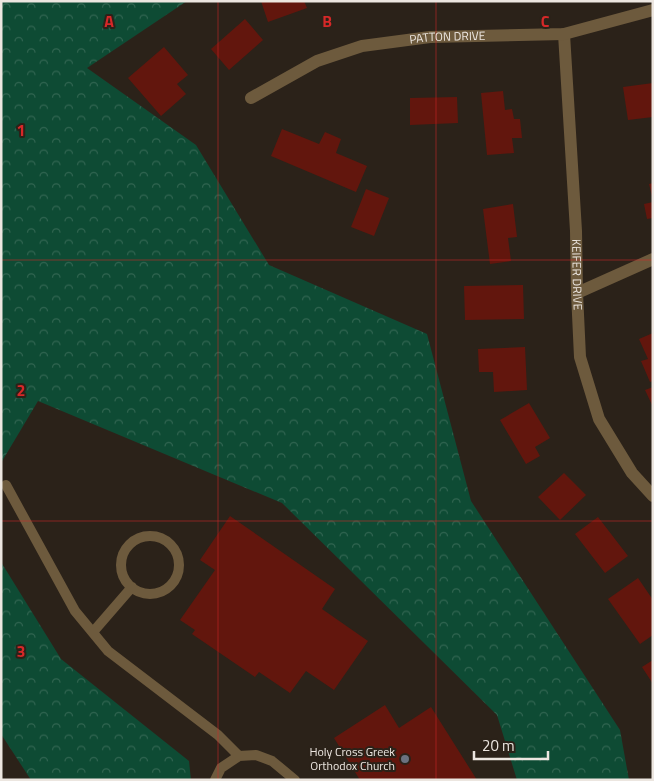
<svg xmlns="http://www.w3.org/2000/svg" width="654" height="781" viewBox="0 0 654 781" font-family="'Titillium Web',sans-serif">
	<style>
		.forest { fill: url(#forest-crowns) }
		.building { fill: #62160d }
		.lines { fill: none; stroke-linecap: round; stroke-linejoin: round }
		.lane { stroke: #6d5a3d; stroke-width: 10 }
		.street { stroke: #6d5a3d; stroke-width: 12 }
		.grid { fill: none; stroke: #d62828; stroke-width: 1; stroke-opacity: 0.55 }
		.worship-dot { fill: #6b7280; stroke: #2b2219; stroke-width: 2 }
		.labels { text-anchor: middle; stroke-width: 4; stroke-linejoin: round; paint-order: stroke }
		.street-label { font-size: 12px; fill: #ece6e0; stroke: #2b2219 }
		.poi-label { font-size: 12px; fill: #ece6e0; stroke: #2b2219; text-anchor: end }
		.grid-label { font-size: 16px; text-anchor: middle; font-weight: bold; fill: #d62828; stroke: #2b2219; stroke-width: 4; stroke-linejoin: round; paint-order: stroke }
	</style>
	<defs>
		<pattern id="forest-crowns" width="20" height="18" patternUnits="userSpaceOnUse" patternTransform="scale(1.25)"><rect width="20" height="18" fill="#0e4b34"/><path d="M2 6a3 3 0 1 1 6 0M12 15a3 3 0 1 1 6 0" fill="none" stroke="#316551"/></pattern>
	</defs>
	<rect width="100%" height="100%" fill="#2b2219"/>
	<path class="forest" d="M1,1H187L87,68L196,145L269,265L427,334L471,501L620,730L629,780H517L497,715L282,503L38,401L1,463Z
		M1,562L61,659L189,761L191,780H31L1,734Z"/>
	<path class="building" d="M261,1H304L307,8L268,22Z
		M245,19L263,40L229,70L211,49Z
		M164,47L188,75L177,84L186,94L161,116L128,78Z
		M653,83V117L628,120L623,87Z
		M503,91L505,110L512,109L514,119H520L522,138H512L514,153L487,155L481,93Z
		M457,97L458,123L410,125V98Z
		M282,129L319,144L325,132L341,139L336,153L367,166L356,192L271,156Z
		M653,183V196H652L649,184Z
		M366,189L389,198L374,236L351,227Z
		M653,202V218L647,219L644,204Z
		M513,204L517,237L508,238L511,261L490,264L483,209Z
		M523,285L524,319L465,320L464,286Z
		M653,333V381L650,382L641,361L648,359L639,339Z
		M525,347L527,390L494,392L493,372H479L478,349Z
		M653,387V407L645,390Z
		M529,403L550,438L535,447L540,456L526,464L500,420Z
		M564,473L586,495L560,520L538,497Z
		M230,516L335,589L322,609L368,641L334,690L306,671L290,693L259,672L255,677L192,634L195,630L180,620L215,570L200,560Z
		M598,517L628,556L605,573L575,534Z
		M638,578L653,600V635L640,644L608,599Z
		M653,660V684L642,667Z
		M385,705L399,728L431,707L477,780H360L334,738Z"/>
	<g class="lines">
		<path class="lane" d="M6,485L75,611L108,651L218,735L239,756
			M121 565a29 29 0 1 1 58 0a29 29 0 1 1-58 0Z
			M93,632L132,587
			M215,780L221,768L239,756L256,755L272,761L295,780"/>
		<g class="street">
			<path id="s1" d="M564,34L576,231L577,293L580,357L599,419L632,473L653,496"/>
			<path id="s2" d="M251,98L317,61L362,46L430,37L564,34L653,10"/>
			<path d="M577,293L653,259"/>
		</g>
	</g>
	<path class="grid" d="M218,1V780M436,1V780M1,260H653M1,521H653"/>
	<circle class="worship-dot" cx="405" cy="759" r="5"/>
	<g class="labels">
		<g class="street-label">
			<text dy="4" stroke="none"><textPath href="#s2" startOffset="209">PATTON DRIVE</textPath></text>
			<text dy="4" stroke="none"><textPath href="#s1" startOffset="241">KEIFER DRIVE</textPath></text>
		</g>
		<g class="poi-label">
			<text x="395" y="756">Holy Cross Greek<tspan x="395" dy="14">Orthodox Church</tspan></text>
		</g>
	</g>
	<g class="grid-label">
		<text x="109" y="27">A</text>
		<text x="327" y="27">B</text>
		<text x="545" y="27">C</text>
		<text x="21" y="136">1</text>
		<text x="21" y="396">2</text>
		<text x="21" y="657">3</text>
	</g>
	<rect width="654" height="781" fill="none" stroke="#ece6e0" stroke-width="5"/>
	<path d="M474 751v8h74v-8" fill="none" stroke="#ece6e0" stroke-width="2.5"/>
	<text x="482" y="751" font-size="15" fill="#ece6e0" stroke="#2b2219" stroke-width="4" paint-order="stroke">20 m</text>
</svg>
